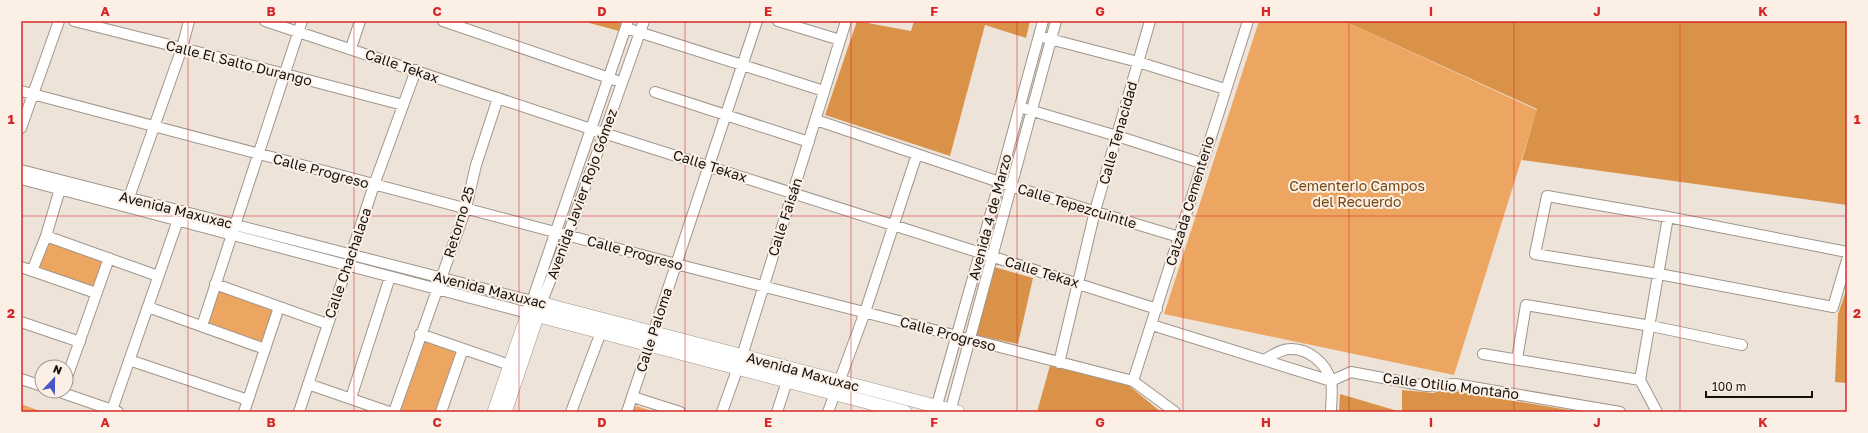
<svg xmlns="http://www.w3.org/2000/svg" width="1868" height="433" viewBox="0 0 1868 433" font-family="'Golos Text',sans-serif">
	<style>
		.green { fill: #eca661 }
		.forest { fill: #d99248 }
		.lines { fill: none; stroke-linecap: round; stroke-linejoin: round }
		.minor-casing { stroke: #a0958b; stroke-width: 12 }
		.major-casing { stroke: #a0958b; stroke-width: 14 }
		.minor { stroke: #fff; stroke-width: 10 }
		.major { stroke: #fff; stroke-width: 13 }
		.grid { fill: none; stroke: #d62828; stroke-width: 1; stroke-opacity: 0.55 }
		.labels { text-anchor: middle; stroke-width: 4; stroke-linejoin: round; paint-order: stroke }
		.street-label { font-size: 14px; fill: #14100d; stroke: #fcf0e6 }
		.park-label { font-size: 14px; fill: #75460e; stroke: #fcf0e6 }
		.neatline { fill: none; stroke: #d62828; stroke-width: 1.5 }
		.grid-label { font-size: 13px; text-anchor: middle; font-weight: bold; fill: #d62828 }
	</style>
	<rect width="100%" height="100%" fill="#eee3d8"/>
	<path class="green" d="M1259,21H1344L1537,110L1454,375L1164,314Z
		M46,239L103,260L92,291L35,270Z
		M217,287L275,308L263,344L207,325Z
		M424,338L457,349L435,412H403L397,409Z
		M21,404L43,412H21Z
		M631,405L636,407L637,406L654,412H628Z"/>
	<path class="forest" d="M582,21H621L619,31Z
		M857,21L911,31L914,21H1030L1026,38L985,25L950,156L825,115Z
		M1344,21H1847V205L1522,160L1537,109Z
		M994,267L1033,278L1018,344L975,335Z
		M1847,288V383L1835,382L1838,314Z
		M1051,362L1127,384L1161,412H1037Z
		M1442,389L1575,411L1402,412V390L1434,393Z
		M1340,394L1401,412H1339Z"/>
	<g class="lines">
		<defs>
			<path id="minor" d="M74,21L285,74L403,105
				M265,21L591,129L1157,309
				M443,21L615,80
				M778,21L840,40
				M626,28L824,91
				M1046,38L1138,62L1225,89
				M351,48L360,21
				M21,91L676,264L1133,381L1175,412
				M655,92L809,142
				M1026,109L1117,136L1201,163
				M816,120L1011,186L1179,237
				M21,128L59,21
				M21,170L532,301L628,21
				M21,179L528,313
				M127,203L182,48L189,21
				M46,236L158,276
				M1847,252L1668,217L1547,196L1535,254L1659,274L1833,307L1847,260
				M21,267L96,293
				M32,271L46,236L60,189
				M215,284L327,324
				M541,304L568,235L644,21
				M148,307L265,349
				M21,322L80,342
				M1152,325L1331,381
				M202,326L302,21
				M420,334L510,365
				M1483,354L1640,380
				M1517,359L1526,305L1651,326L1742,345
				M129,360L248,400
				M1264,360C1272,356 1280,349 1290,349C1308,348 1326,363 1331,381C1333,390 1331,402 1331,412
				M1059,363L1095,211L1150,21
				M21,379L42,386
				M66,380L109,258
				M1133,381L1248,21
				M1331,381L1351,372L1426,386L1455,384L1620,412
				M308,384L389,412
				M57,391L118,412
				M633,397L680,412
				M351,398L390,277
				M112,410L178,220
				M244,412L279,307
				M299,412L374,185L416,70
				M394,412L466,208L476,165L498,98
				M441,412L463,349
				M571,412L601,332
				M627,412L757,21
				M722,412L742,356L846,21
				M777,412L787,381
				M828,412L865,312L917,154
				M935,412L980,253L1043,21
				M950,412L1056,21
				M1657,412L1640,380L1668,217"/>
			<path id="major" d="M528,313L905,412
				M494,412L532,301L958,412
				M505,412L540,308"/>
		</defs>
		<use href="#minor" class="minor-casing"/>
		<use href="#major" class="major-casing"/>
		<use href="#minor" class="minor"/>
		<use href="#major" class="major"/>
	</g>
	<path class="grid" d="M188,21V412M354,21V412M519,21V412M685,21V412M851,21V412M1017,21V412M1183,21V412M1349,21V412M1514,21V412M1680,21V412M21,216H1847"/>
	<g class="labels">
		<g class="street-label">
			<text transform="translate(239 63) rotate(14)" y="5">Calle El Salto Durango</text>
			<text transform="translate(402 66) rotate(19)" y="5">Calle Tekax</text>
			<text transform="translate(1118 133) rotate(-74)" y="5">Calle Tenacidad</text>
			<text transform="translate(710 166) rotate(18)" y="5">Calle Tekax</text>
			<text transform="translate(321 171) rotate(15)" y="5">Calle Progreso</text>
			<text transform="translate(582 194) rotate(-70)" y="5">Avenida Javier Rojo Gómez</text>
			<text transform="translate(1190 201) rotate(-73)" y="5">Calzada Cementerio</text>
			<text transform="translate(1077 206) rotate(17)" y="5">Calle Tepezcuintle</text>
			<text transform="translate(176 210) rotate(14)" y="5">Avenida Maxuxac</text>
			<text transform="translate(785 217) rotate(-72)" y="5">Calle Faisán</text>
			<text transform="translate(990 217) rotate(-75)" y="5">Avenida 4 de Marzo</text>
			<text transform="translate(459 222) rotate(-73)" y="5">Retorno 25</text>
			<text transform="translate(635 253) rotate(15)" y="5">Calle Progreso</text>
			<text transform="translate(348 263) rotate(-71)" y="5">Calle Chachalaca</text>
			<text transform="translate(1042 272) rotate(17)" y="5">Calle Tekax</text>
			<text transform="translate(490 290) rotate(14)" y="5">Avenida Maxuxac</text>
			<text transform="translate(654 330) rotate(-72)" y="5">Calle Paloma</text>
			<text transform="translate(948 334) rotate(15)" y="5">Calle Progreso</text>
			<text transform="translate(803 372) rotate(15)" y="5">Avenida Maxuxac</text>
			<text transform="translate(1451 386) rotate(7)" y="5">Calle Otilio Montaño</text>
		</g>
		<g class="park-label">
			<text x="1357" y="191">Cementerio Campos<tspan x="1357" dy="16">del Recuerdo</tspan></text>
		</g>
	</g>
	<rect width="1868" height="433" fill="none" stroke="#fcf0e6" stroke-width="44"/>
	<g transform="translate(54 379) rotate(22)"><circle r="19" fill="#fcf0e6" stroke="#9f968f"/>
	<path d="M0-3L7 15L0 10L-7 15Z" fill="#4a54c9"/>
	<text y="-6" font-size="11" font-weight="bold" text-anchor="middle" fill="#14100d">N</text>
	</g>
	<path d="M1706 391v6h106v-6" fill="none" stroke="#14100d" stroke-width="2"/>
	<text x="1712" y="391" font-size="12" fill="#14100d" stroke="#fcf0e6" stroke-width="3" paint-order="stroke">100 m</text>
	<rect x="22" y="22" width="1824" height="389" class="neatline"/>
	<g class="grid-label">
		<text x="105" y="16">A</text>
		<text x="271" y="16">B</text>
		<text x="437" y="16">C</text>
		<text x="602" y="16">D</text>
		<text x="768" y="16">E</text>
		<text x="934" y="16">F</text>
		<text x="1100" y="16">G</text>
		<text x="1266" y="16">H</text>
		<text x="1431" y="16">I</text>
		<text x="1597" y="16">J</text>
		<text x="1763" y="16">K</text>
		<text x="11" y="124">1</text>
		<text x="1857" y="124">1</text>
		<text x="11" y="318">2</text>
		<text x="1857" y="318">2</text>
		<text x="105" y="427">A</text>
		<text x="271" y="427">B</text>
		<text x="437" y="427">C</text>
		<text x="602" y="427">D</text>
		<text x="768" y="427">E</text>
		<text x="934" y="427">F</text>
		<text x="1100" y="427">G</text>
		<text x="1266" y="427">H</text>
		<text x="1431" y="427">I</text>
		<text x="1597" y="427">J</text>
		<text x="1763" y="427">K</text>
	</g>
</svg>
